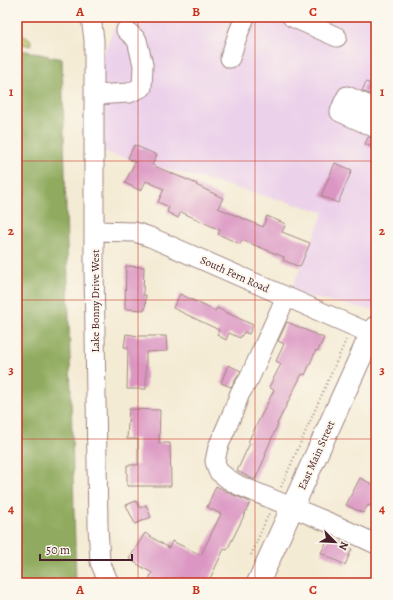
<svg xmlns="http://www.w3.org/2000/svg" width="393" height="600" viewBox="0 0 393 600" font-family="Alegreya,serif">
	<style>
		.built { fill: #ecd1ea }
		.green { fill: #b5c66a; stroke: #80724a }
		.forest { fill: #90ab5e; stroke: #6d6544 }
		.building { fill: #db96c3 }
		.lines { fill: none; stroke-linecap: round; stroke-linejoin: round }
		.minor-casing { stroke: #9f8580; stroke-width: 21 }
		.major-casing { stroke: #9f8580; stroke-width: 24 }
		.path { stroke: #9f8580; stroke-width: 2; stroke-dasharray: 1 3; stroke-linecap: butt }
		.minor { stroke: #fff; stroke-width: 19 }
		.major { stroke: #fff; stroke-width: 22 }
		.grid { fill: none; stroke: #c8321e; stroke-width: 1; stroke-opacity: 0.55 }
		.labels { text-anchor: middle; stroke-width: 4; stroke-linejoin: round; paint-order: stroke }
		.street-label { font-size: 11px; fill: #4a1f2b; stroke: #fbf7ec }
		.neatline { fill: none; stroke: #c8321e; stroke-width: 1.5 }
		.grid-label { font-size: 13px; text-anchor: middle; font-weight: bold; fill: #c8321e }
	</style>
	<rect width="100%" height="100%" fill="#fbf7ec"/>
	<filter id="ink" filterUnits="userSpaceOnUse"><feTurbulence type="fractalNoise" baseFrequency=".025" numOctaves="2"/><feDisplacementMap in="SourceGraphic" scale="8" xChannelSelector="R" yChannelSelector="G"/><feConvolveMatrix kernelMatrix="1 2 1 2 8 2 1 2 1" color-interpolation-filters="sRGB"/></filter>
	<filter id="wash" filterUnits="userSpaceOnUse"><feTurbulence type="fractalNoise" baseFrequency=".012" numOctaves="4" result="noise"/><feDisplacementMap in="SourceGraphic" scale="16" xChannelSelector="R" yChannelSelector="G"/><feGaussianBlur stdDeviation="0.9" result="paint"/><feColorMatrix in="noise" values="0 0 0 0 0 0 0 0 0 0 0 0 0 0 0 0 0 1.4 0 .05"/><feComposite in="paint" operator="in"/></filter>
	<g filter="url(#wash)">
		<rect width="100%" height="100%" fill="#f4ebd4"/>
		<path class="built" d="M119,17H237L222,62L235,66L244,37L253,17H376V302L373,310L299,295L290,292L324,212L101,151V59Z"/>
		<path class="green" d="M17,32L31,40V46L17,43Z"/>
		<path class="forest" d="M17,49L62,59L76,583H17Z"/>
		<g id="blocks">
			<path class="building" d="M366,82L376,86V97L362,91Z
				M368,137L376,139V149L365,144Z
				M134,145L157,155L152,165L197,184L196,185L223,198L218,208L263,227L267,216L286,224L282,232L310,243L300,267L283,260L284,257L242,240L240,244L218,234L220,230L181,212L178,218L167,212L169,207L158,202L164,189L146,181L141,191L125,183L135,162L128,158Z
				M335,163L352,170L338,203L321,196Z
				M126,266L144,267L143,295H146L145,310L125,309Z
				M180,294L215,311L217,308L253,325L249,334L244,332L240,338L229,333L226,340L217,335L219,330L173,308Z
				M287,322L324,338L318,351L316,350L305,375L302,374L277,424H278L265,454L266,455L255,480L237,471L250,443L248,442L274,390L269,387L281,364L276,361L284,344L278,341Z
				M126,334L139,336H166L167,351L146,352V389H127L128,348L124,347Z
				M228,365L241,371L231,387L221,383Z
				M129,409L160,410L159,443H170L171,486H127V465H138V439H127Z
				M360,478L376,486L373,492L376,494V497L371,506L368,505L363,513L346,505Z
				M216,486L234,495L250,502L241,522L227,550L224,549L208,583H147L152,573L129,559L145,533L169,548L172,541L201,555L221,514L207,507Z
				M136,501L140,508L146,505L151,517L135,524L126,505Z
				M329,537L352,549L345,565L321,553Z"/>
		</g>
	</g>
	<g filter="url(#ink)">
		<use href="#blocks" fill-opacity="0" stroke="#9f8580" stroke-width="1"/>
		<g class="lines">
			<defs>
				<path id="minor" d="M91,17L94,40V269L98,526L100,562L109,583
					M292,17L337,37
					M230,58L238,34L245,17
					M94,95L129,93L142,87L143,65L137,40L126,30
					M376,109L347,96L343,104L340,112L376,128
					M94,231L135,232L150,237L376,336
					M286,297L249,379L240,393L233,412L218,447L215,461L218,471L228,479L238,485L335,525L376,544"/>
				<path id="major" d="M258,583L371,334L376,327"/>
			</defs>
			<use href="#minor" class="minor-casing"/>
			<use href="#major" class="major-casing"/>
			<path class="path" d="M281,487L346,340
				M251,555L269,513
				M238,583L242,576"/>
			<use href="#minor" class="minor"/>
			<use href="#major" class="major"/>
		</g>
	</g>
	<path class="grid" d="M138,17V583M255,17V583M17,161H376M17,300H376M17,439H376"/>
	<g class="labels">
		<g class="street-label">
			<text transform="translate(235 274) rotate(24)" y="4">South Fern Road</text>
			<text transform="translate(95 301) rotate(-90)" y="4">Lake Bonny Drive West</text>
			<text transform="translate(316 455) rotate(-66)" y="4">East Main Street</text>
		</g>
	</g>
	<rect width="393" height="600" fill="none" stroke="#fbf7ec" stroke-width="44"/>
	<g transform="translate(335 542) rotate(114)" stroke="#fbf7ec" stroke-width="3" paint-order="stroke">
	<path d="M0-3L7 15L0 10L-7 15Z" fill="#4a1f2b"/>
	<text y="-6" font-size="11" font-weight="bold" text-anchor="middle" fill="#4a1f2b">N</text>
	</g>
	<path d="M40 554v6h92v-6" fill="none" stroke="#4a1f2b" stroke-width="2"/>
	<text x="46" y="554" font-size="12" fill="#4a1f2b" stroke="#fbf7ec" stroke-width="3" paint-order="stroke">50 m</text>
	<rect x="22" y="22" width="349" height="556" class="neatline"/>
	<g class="grid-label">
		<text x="80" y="16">A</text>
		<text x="196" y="16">B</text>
		<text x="313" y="16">C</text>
		<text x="11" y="96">1</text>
		<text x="382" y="96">1</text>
		<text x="11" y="235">2</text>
		<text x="382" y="235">2</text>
		<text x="11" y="374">3</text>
		<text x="382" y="374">3</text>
		<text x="11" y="513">4</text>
		<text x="382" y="513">4</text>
		<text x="80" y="594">A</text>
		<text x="196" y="594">B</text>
		<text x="313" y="594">C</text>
	</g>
</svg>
